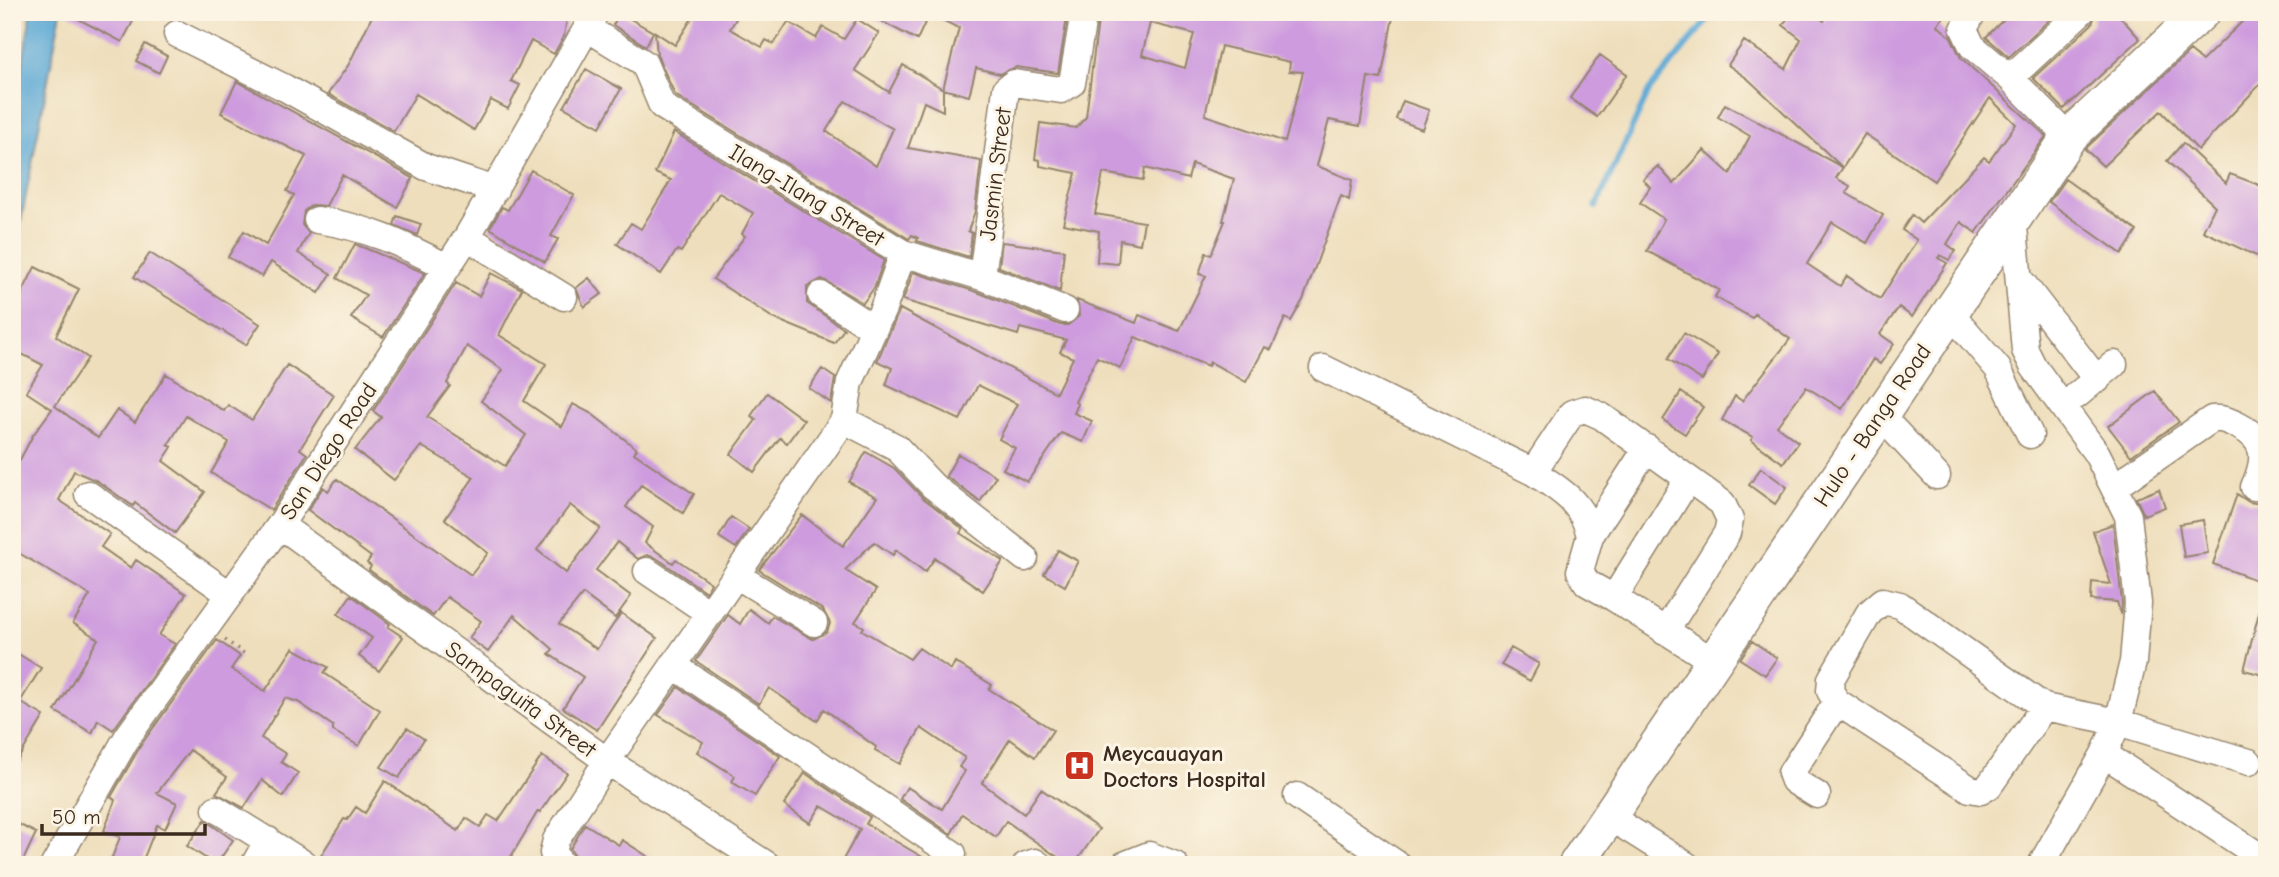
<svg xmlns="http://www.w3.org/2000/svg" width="2279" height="877" viewBox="0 0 2279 877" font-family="'Comic Neue',sans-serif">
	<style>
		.water { fill: #5ca8d5; stroke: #4c697a; stroke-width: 2 }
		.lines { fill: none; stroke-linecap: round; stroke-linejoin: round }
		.stream { stroke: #5ca8d5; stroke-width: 6 }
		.building { fill: #ce9cde; fill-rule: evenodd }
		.minor-casing { stroke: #94846d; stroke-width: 29 }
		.major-casing { stroke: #94846d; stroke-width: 38 }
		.path { stroke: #94846d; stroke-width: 3.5; stroke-dasharray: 2 5; stroke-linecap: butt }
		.minor { stroke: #fff; stroke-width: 26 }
		.major { stroke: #fff; stroke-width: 35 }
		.labels { text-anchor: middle; stroke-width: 6; stroke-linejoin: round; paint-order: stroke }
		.street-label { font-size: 23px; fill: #3b2a1e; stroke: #fcf5e5 }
		.poi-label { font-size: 23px; font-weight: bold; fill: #3b2a1e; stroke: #fcf5e5; text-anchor: start }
	</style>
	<rect width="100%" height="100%" fill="#fcf5e5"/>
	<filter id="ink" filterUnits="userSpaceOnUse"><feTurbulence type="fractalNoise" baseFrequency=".0143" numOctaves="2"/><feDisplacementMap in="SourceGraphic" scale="14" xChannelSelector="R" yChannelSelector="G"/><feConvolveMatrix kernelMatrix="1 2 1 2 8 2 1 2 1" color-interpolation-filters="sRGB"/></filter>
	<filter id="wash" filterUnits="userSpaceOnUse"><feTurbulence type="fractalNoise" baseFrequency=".00686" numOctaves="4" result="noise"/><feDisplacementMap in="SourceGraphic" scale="28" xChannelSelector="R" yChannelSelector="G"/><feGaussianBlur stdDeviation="1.57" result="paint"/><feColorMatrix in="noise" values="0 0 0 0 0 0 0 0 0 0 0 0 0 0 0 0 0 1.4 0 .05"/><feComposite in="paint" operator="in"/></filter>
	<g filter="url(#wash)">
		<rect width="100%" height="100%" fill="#eedebc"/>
		<path class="water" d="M31,12H61L12,268V128Z"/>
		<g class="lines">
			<path class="stream" d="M1596,207L1649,91L1714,12"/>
		</g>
		<g id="blocks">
			<path class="building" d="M65,12H138L122,42Z
				M374,12H568L564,36L554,54L531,41L511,81L520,85L508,109L491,100L474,130L416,94L394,131L328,94L349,64Z
				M696,12H740L730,29L762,47L766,40L774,44L788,22L816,38L823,27L844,39L857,19L879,33L855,70L889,92L903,65L943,89V111L924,102L908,148L981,161L975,211L968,231L972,233L969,257L917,241L918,238L912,235L909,239L675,95L657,55L655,32L675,45ZM845,101L893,129L876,166L826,131Z
				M864,12H1019L1048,18L1050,12H1068L1058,73L1016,67L1000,74L976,68L969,96L943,89L959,28L929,14L917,40Z
				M1099,12H1394L1381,79L1368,77L1360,126L1329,120L1317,166L1352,180L1349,200L1341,196L1303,300L1291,321L1285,318L1271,350L1265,347L1246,382L1210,362L1208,366L1135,337L1120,368L1097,357L1075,402L1078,404L1074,413L1092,421L1083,442L1061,433L1027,482L1003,469L1015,448L999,439L1017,404L978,385L960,420L886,385L892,368L877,361L900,309L1056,393L1073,358L1060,352L1066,340L1020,328L1018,335L903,300L913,272L977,292L1060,325H1068L1079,316L1077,300L1136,323L1139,315L1179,331L1206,276L1199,274L1206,253L1211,255L1225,221H1223L1234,179L1192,164L1188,179L1145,168L1143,180L1103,173L1095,214L1144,222L1140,244L1120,240L1118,264L1097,262L1099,231L1063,224L1076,173L1040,166V160L1035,159L1040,123L1076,128L1086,117ZM1150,23L1194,34L1185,68L1142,55ZM1221,46L1290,62L1289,71L1303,72L1285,142L1205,115Z
				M1792,12H1812L1824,21L1830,12H1948L1937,25L1951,37L1961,58L2046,136L1976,233L1961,222L1947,244L1956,251L1949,260L1940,255L1938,258L1947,263L1912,317L1899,307L1880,334L1894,344L1880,364L1873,359L1842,409L1806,387L1777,426L1798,442L1783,463L1751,440L1753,437L1722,420L1735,396L1742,401L1790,339L1755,314L1752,318L1715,297L1719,290L1647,251L1664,219L1640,203L1650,187L1643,179L1658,166L1674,184L1704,150L1730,174L1750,136L1718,117L1725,104L1842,167L1748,79L1728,65L1744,41L1786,69L1801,39L1783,25ZM1990,98L2016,124L1989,161L1984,157L1921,223L1912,215L1902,230L1917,240L1880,299L1847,276L1840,286L1807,264L1832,222L1867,243L1883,215L1846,193L1850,186L1836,178L1865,134L1934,181Z
				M2011,12H2058L2009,57L1986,37Z
				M2096,12H2116L2140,39L2064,109L2033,78L2092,24Z
				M2252,12H2267V77L2198,150L2161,111L2103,166L2085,149L2190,51L2202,61Z
				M620,13L653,32L646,46L613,25Z
				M145,44L167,56L159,73L136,61Z
				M1600,55L1627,74L1597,117L1570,98Z
				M586,69L621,89L600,127L564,107Z
				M237,81L413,178L397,207L342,175L326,206L312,205L304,211L302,225L309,233L298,253L331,274L319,293L271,262L262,277L228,257L244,231L266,245L294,195L287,191L306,156L221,113Z
				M1403,101L1429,110L1422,129L1396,119Z
				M674,132L884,260L874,288L863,303L822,279L807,287V303L844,329L834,343L773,318L713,279L745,236L742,234L753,213L719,193L681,252L677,250L661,274L617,244L631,223L641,229L671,180L655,173Z
				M2183,143L2226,183L2230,174L2267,188V261L2203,231L2215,206L2167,161Z
				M531,170L574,195L551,236L558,239L545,262L490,228L502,207L508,210Z
				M2065,179L2137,231L2122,254L2049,202Z
				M397,216L421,224L417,235L394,225Z
				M1002,242L1064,250L1060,291L999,267Z
				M355,244L425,273L383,337L351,318L366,295L337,278Z
				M150,253L260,324L246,345L134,277Z
				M35,267L79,289L56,336L88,358L55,406L98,438L117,410L135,422L166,374L224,411L228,405L252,420L287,365L334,395L300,449L307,454L271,510L211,473L229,442L186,416L168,445L172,447L163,461L205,492L175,533L135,503L133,506L97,481L74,471L59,500L110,534L101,547L131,568L136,560L186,594L159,635L175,644L113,730L98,720L92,733L55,711L98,639L73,623L90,595L12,549V475L33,435L52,409L26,392L43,365L12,349V313Z
				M491,273L522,289L499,335L546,364L524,401L562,427L573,404L592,414L637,449L634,453L694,494L683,513L641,485L626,507L653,527L645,543L673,563L676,559L711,583L706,592L656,558L647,555L638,559L617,542L596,570L631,596L615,618L583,594L559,624L597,649L621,613L657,638L597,730L563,708L583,677L549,654L553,649L514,615L488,652L469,638L481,621L447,597L433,616L369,570L371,566L367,563L371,557L308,510L323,487L328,491L337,479L471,575L488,553L445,519L474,477L421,446L394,480L355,450L381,417L373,411L456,283L479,296ZM467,346L503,370L481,401L526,435L505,466L427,417L450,386L447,383ZM570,505L600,528L566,573L537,550Z
				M589,278L602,294L584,307L576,288Z
				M1684,333L1718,354L1702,380L1668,359Z
				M822,369L835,378L831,403L809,388Z
				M2155,391L2179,422L2131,456L2108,426Z
				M1681,392L1703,407L1685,434L1663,420Z
				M767,393L804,420L787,443L780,438L754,472L731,454L756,420L751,416Z
				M866,452L894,468L923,498L963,529L960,533L1003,561L983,591L935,558L925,572L896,550L893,555L874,542L845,570L876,590L855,622L864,627L862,630L910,659L919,648L951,670L955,662L992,685L989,689L1053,730L1035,757L1010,739L982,783L1024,814L1041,789L1099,829L1074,865H1069L1006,821L996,837L962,814L951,834L900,799L907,787L942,809L965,771L959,767L965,758L921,728L900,764L875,750L876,747L824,709L817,721L769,688L759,704L696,661L728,615L740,624L749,609L768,623L772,616L813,639L827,632L830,623L823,610L759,570L802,515L843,546L877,497L849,482Z
				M958,454L996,476L980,502L946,476Z
				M1761,468L1787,487L1775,504L1749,485Z
				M2159,489L2165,507L2144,515L2136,498Z
				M2237,494L2249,502L2267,505V584L2213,564Z
				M731,517L749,529L736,548L719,537Z
				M2203,520L2208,553L2184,557L2179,524Z
				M2113,524L2122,603L2121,615L2117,602L2091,600L2092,582L2111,584L2093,531Z
				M1058,550L1078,561L1065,586L1044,574Z
				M351,595L390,624L388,627L403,637L379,671L359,656L372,638L338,614Z
				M2261,605L2267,606V676L2244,670Z
				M217,640L240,656L231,669L265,691L293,648L328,667L324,673L380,710L359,746L333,731V726L298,702L285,698L261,738L286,754L281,762L298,773L283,797L262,780L244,808L216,793L227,777L190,750L157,793L177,803L165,829L157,825L141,865H109L120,837L104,831L115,800L111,797L141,745Z
				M1752,641L1777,658L1765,675L1740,659Z
				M1511,648L1539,664L1530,681L1501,665Z
				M12,650L41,668L20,702L44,716L12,769Z
				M678,687L780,756L755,796L732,782L735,776L697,752L703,742L658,715Z
				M407,728L424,739L399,778L381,767Z
				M542,756L567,773L540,812L538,811L506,865H322L320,857L344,819L347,820L356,807L365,813L385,781L458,831L466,818L480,827L488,815L498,821Z
				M805,773L870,817L866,824L936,865H840L860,829L821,806L810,823L784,805Z
				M205,820L233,840L216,865L187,846Z
				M12,821L36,833L21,865H12Z
				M585,824L619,845L622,840L661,865H581L570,849Z"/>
		</g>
	</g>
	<g filter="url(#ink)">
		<use href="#blocks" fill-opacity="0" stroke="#94846d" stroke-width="2"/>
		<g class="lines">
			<defs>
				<path id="minor" d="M1973,12L1964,29L1972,46L2010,78L2069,137
					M587,28L644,63L662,106L903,253L982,277L1065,310
					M177,34L285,88L426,167L495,190
					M2010,78L2081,12
					M2013,216L2025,350L2033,366L2097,454L2128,516L2138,603L2133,662L2118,722L2104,754L2041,865
					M317,220C368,227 402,244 447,267
					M467,237L564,297
					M982,277L1006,89L1014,83L1061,90L1072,83L1084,12
					M2021,281L2097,380
					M821,295L874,329
					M1949,311L1998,369L2030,435
					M1323,368L1533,472L1572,413L1585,409L1601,416L1722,503L1730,520L1727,533L1665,632
					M2076,396L2114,364
					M1879,414L1937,476
					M844,420L896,447L933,486L1025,558
					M1647,448L1590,536L1580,571L1587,583L1614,598L1688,479
					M1533,472C1560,490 1583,502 1590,536
					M2114,487L2212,419C2223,418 2229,421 2239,426C2268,441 2266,460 2254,487
					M88,494L229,594
					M280,525L607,761L767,865
					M647,571L709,613
					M736,575L814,623
					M1614,598L1713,661
					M673,665L953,854
					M1837,702L1970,789L1981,791L1989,786L2044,707
					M2104,754L2267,861
					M1817,795L1794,781L1791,773L1837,702L1830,691L1831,679L1869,613L1883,601L1900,605L2044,707L2118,722L2249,762
					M1297,796L1398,865
					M216,809L306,865
					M1608,816L1686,865
					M54,865L128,736L280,525L467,237L596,12
					M254,865L268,840
					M562,865L553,853L556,840L607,761L844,420L850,382L883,309L903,253
					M1026,865L1035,862L1039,865
					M1124,865L1149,855L1175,865"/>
				<path id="major" d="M1576,865L2069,137L2202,12"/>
			</defs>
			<use href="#minor" class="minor-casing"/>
			<use href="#major" class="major-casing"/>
			<path class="path" d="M225,640L245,654"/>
			<use href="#minor" class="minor"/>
			<use href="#major" class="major"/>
		</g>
	</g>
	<defs>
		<symbol id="hospital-square" viewBox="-11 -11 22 22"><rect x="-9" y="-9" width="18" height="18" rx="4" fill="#c8321e" stroke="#fcf5e5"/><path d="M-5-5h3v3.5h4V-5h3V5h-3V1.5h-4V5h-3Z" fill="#fff"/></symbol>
	</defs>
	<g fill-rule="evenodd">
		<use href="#hospital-square" x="1062" y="748" width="35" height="35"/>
	</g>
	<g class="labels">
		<g class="street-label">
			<text transform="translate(995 174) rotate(-83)" y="8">Jasmin Street</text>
			<text transform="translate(807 195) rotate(31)" y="8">Ilang-Ilang Street</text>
			<text transform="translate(1872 425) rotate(-56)" y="8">Hulo - Banga Road</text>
			<text transform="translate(328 451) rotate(-57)" y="8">San Diego Road</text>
			<text transform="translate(521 699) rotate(36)" y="8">Sampaguita Street</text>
		</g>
		<g class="poi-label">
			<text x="1103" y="761">Meycauayan<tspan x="1103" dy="26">Doctors Hospital</tspan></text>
		</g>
	</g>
	<rect width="2279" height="877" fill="none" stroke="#fcf5e5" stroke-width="42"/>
	<path d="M42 824v10h163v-10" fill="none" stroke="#3b2a1e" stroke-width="3.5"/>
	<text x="52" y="824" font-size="21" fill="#3b2a1e" stroke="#fcf5e5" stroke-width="5" paint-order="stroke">50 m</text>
</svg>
